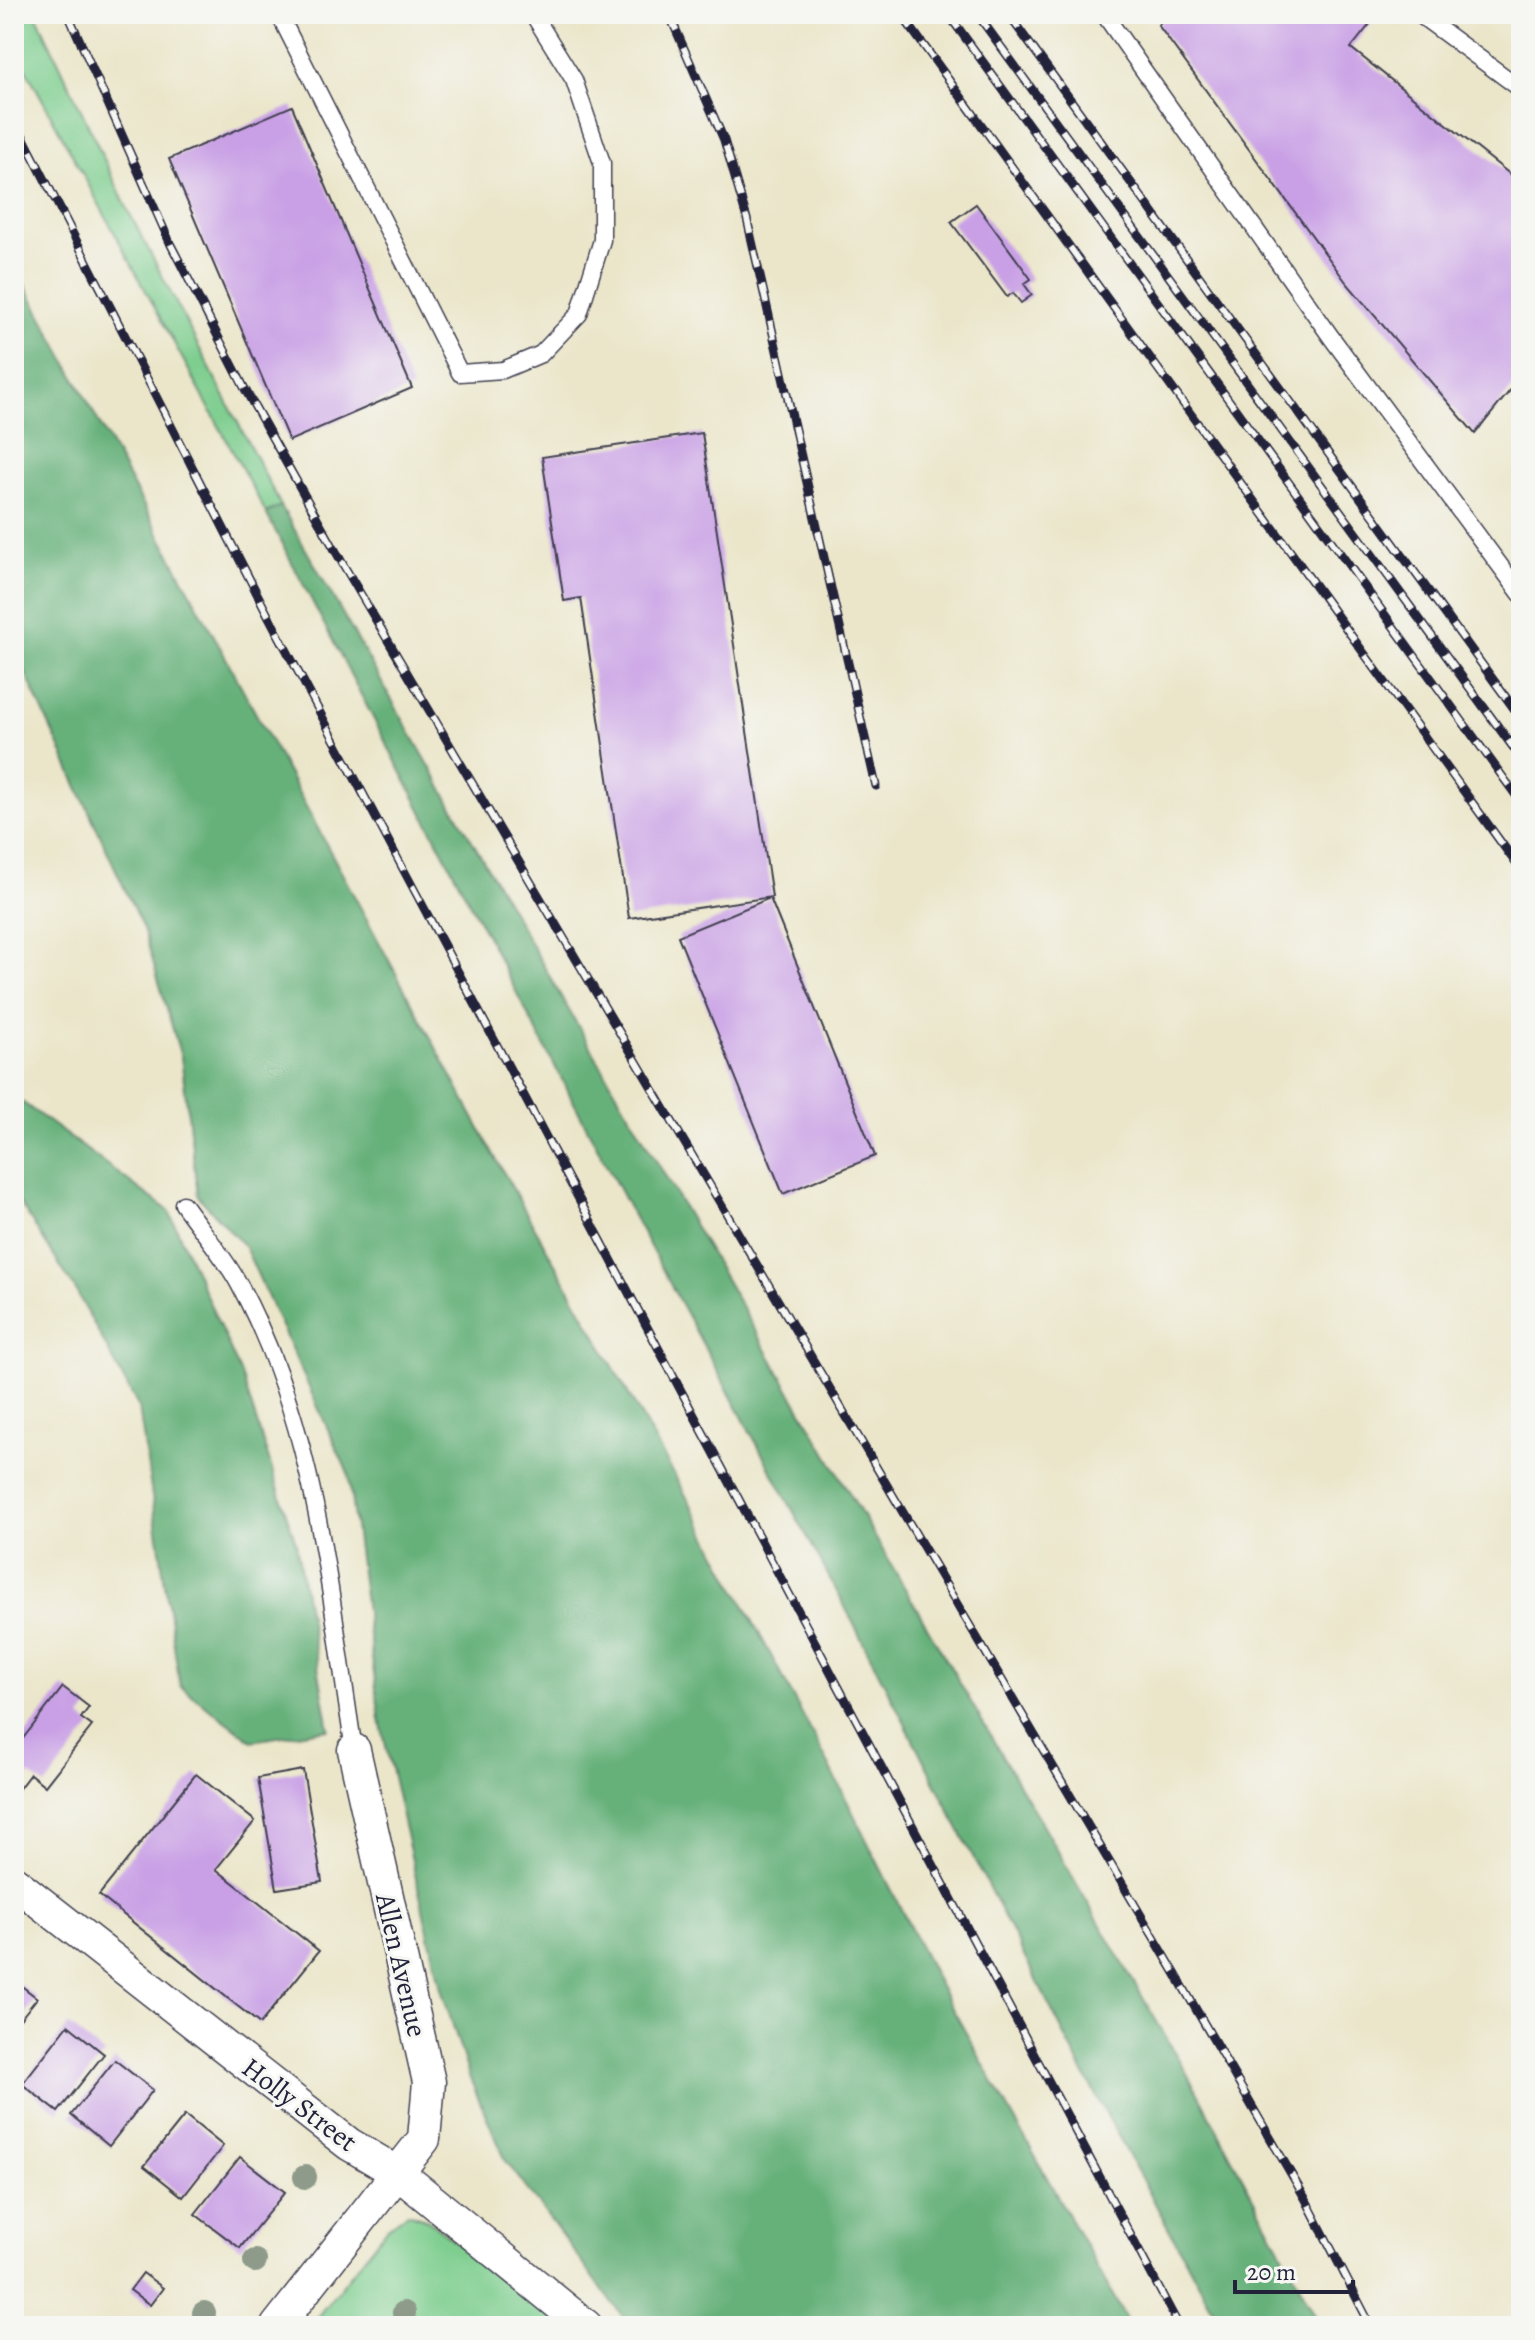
<svg xmlns="http://www.w3.org/2000/svg" width="1535" height="2340" viewBox="0 0 1535 2340" font-family="Alegreya,serif">
	<style>
		.green { fill: #7ece8f; stroke: #507865; stroke-width: 2 }
		.forest { fill: #66b17a; stroke: #446a5a; stroke-width: 2 }
		.building { fill: #c9a0e5 }
		.lines { fill: none; stroke-linecap: round; stroke-linejoin: round }
		.lane-casing { stroke: #403f50; stroke-width: 19 }
		.street-casing { stroke: #403f50; stroke-width: 35 }
		.lane { stroke: #fff; stroke-width: 16 }
		.street { stroke: #fff; stroke-width: 32 }
		.rail-casing { stroke: #22223b; stroke-width: 9 }
		.rail { stroke: #f6f6f2; stroke-width: 6; stroke-dasharray: 18; stroke-linecap: butt }
		.tree { fill: #8e9b8b }
		.labels { text-anchor: middle; stroke-width: 6; stroke-linejoin: round; paint-order: stroke }
		.street-label { font-size: 28px; fill: #22223b; stroke: #f6f6f2 }
	</style>
	<rect width="100%" height="100%" fill="#f6f6f2"/>
	<filter id="ink" filterUnits="userSpaceOnUse"><feTurbulence type="fractalNoise" baseFrequency=".0125" numOctaves="2"/><feDisplacementMap in="SourceGraphic" scale="16" xChannelSelector="R" yChannelSelector="G"/><feConvolveMatrix kernelMatrix="1 2 1 2 8 2 1 2 1" color-interpolation-filters="sRGB"/></filter>
	<filter id="wash" filterUnits="userSpaceOnUse"><feTurbulence type="fractalNoise" baseFrequency=".006" numOctaves="4" result="noise"/><feDisplacementMap in="SourceGraphic" scale="32" xChannelSelector="R" yChannelSelector="G"/><feGaussianBlur stdDeviation="1.8" result="paint"/><feColorMatrix in="noise" values="0 0 0 0 0 0 0 0 0 0 0 0 0 0 0 0 0 1.4 0 .05"/><feComposite in="paint" operator="in"/></filter>
	<g filter="url(#wash)">
		<rect width="100%" height="100%" fill="#ebe6ca"/>
		<path class="green" d="M14,14H36L127,208L281,506L266,513L14,47Z
			M408,2213L428,2220L562,2326H310L388,2227Z"/>
		<path class="forest" d="M14,265L496,1159L689,1501L828,1763L938,1983L1130,2326H630L506,2161L470,2079L441,1988L380,1720L348,1473L245,1247L198,1196L181,1057L144,931L14,648Z
			M281,506L567,1007L1193,2084L1321,2326H1222L1086,2077L842,1601L629,1208L266,513Z
			M14,1096L169,1211L241,1374L296,1543L329,1729L252,1741L180,1686L139,1408L75,1289L14,1194Z"/>
		<g id="blocks">
			<path class="building" d="M1167,14H1378L1351,48L1521,183V377L1475,434L1346,282L1158,25Z
				M292,106L412,388L289,441L169,159Z
				M976,204L1031,279L1024,284L1032,295L1021,303L1013,293L1007,297L951,222Z
				M702,433L772,897L629,918L581,598L564,601L542,457Z
				M770,898L875,1156L783,1194L678,936Z
				M63,1687L89,1707L81,1718L92,1726L45,1786L30,1774L14,1795V1750Z
				M303,1770L322,1882L277,1889L258,1778Z
				M196,1774L255,1821L216,1869L319,1951L260,2024L99,1895Z
				M14,1980L37,1998L14,2027Z
				M68,2025L104,2054L58,2112L22,2084Z
				M115,2060L153,2090L109,2146L71,2115Z
				M185,2115L223,2146L183,2197L144,2166Z
				M240,2157L285,2192L240,2248L195,2214Z
				M143,2273L163,2288L150,2305L130,2290Z"/>
		</g>
	</g>
	<g filter="url(#ink)">
		<use href="#blocks" fill-opacity="0" stroke="#403f50" stroke-width="2"/>
		<g class="lines">
			<defs>
				<path id="lane" d="M279,14L460,373L503,370L541,354L579,314L602,240V163L574,80L533,14
					M1104,14L1331,337L1521,594
					M1419,14L1521,89
					M183,1204C201,1230 224,1256 239,1284C317,1428 329,1592 354,1750"/>
				<path id="street" d="M14,1882L349,2144L398,2173L586,2326
					M277,2326L424,2139L429,2082L354,1750"/>
			</defs>
			<use href="#lane" class="lane-casing"/>
			<use href="#street" class="street-casing"/>
			<use href="#lane" class="lane"/>
			<use href="#street" class="street"/>
			<defs>
				<path id="rail" d="M68,14L171,245L246,391L344,566L1175,1973L1305,2198L1371,2326
					M669,14L724,140L747,219L876,786
					M901,14L1521,870
					M948,14L1521,802
					M977,14L1521,758
					M1008,14L1521,718
					M14,119L269,617L1179,2326"/>
			</defs>
			<use href="#rail" class="rail-casing"/>
			<use href="#rail" class="rail"/>
		</g>
		<g class="tree">
			<circle cx="305" cy="2177" r="12"/>
			<circle cx="255" cy="2261" r="12"/>
			<circle cx="204" cy="2313" r="12"/>
			<circle cx="404" cy="2313" r="12"/>
		</g>
	</g>
	<g class="labels">
		<g class="street-label">
			<text transform="translate(402 1965) rotate(77)" y="10">Allen Avenue</text>
			<text transform="translate(300 2104) rotate(37)" y="10">Holly Street</text>
		</g>
	</g>
	<rect width="1535" height="2340" fill="none" stroke="#f6f6f2" stroke-width="48"/>
	<path d="M1235 2280v12h118v-12" fill="none" stroke="#22223b" stroke-width="4"/>
	<text x="1247" y="2280" font-size="24" fill="#22223b" stroke="#f6f6f2" stroke-width="6" paint-order="stroke">20 m</text>
</svg>
